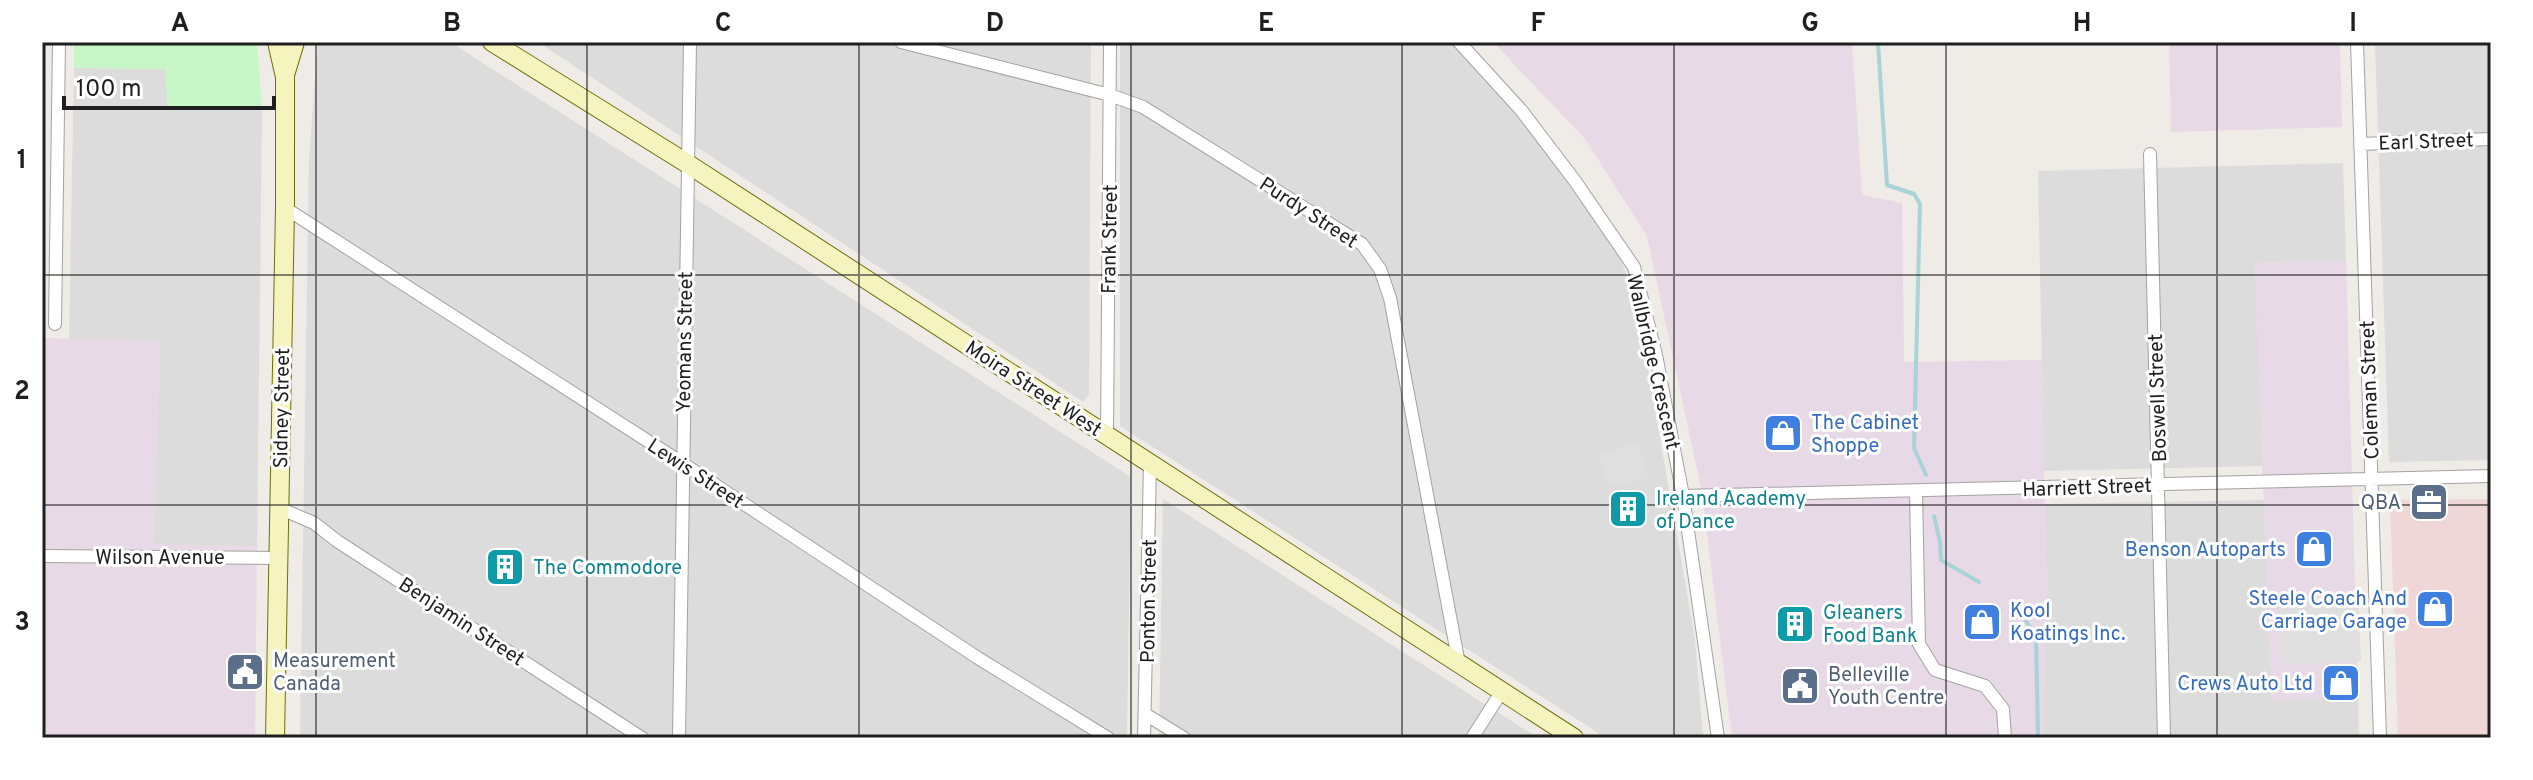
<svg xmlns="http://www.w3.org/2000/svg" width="2533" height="780" viewBox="0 0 2533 780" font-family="Overpass,sans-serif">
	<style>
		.residential { fill: #dddcdc }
		.commercial { fill: #efd7d8 }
		.industrial { fill: #e8d9e6 }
		.park { fill: #c7f6c7 }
		.parking { fill: #dfdfdf }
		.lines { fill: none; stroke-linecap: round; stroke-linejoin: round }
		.stream { stroke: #aad3d9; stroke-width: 4 }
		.street-casing { stroke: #a3a3a3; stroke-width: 14 }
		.secondary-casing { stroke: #6d6f0d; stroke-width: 20 }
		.street { stroke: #fff; stroke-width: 12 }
		.secondary { stroke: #f5f3be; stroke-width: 18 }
		.grid { fill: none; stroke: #1f1f1f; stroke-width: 2; stroke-opacity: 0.55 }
		.labels { text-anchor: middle; stroke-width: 6; stroke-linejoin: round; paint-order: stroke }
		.street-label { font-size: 20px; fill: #1f1f1f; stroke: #fff }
		.shop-label { font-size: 20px; fill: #366cbe; stroke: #fff; text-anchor: end }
		.culture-label { font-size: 20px; fill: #0d838f; stroke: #fff; text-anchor: start }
		.service-label { font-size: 20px; fill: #4e5e75; stroke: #fff; text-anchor: start }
		.neatline { fill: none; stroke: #1f1f1f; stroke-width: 3 }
		.grid-label { font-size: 26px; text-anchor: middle; font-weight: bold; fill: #1f1f1f }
	</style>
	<rect width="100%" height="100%" fill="#efebe6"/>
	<path class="residential" d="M318,42H450L1131,477L1127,738H300L309,158Z
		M538,42H1091L1089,394L1083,402Z
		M1120,42H1452L1494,83L1536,133L1619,254L1637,306L1695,640L1703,738H1606L1120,426Z
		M2375,42H2491V460L2389,462Z
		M74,68L167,69V109L262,110L257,546L153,545L160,342L69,339Z
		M2343,163L2346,260L2255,263L2263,466L2044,471L2038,171Z
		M1163,499L1538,738H1159Z
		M2264,500L2271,699L2358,697L2359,738H2042L2047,613L2045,504Z"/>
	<path class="commercial" d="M2491,499V738H2398L2390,500Z"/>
	<path class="industrial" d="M1493,42H1852L1862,195L1902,203L1904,362L2042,360L2047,613L2042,738H1732L1702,492L1647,236L1585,139Z
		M2169,42H2340L2342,127L2171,132Z
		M2346,260L2358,697L2271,700L2255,263Z
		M42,338L160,341L153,544L257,546L255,738H42Z"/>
	<path class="park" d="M74,42H257L262,110L167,109L166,69L74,68Z"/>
	<path class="parking" d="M1638,442L1648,478L1608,487L1597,454Z
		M2358,597L2361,661L2283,664L2280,601Z"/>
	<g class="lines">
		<path class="stream" d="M1878,42L1887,185L1914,194L1920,204L1914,448L1926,475
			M1934,516L1940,542L1941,560L1979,582
			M2018,609L2036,636L2038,738"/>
		<defs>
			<path id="street" d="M901,42L1110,95L1143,107L1362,244L1380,269L1390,298L1459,664
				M1459,42L1521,110L1575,181L1634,267L1656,355L1683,496L1718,738
				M2357,42L2380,738
				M2360,144L2491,139
				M2150,154L2164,738
				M285,208L682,463L978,658L1108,738
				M55,324L59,42
				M1107,435L1110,42
				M1916,492L1919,644L1935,670L1985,686L2003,709L2005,738
				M1683,496L2491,476
				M279,508L314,523L337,541L642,738
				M42,556L279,558
				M1145,714L1184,738
				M679,738L690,42
				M1144,738L1150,464
				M1472,738L1502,691"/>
			<path id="secondary" d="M492,42L688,164L1574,738
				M285,75L295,42
				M275,738L285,208V77L277,42"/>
		</defs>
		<use href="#street" class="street-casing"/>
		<use href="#secondary" class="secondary-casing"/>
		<use href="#street" class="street"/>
		<use href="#secondary" class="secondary"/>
	</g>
	<path class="grid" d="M316,42V738M587,42V738M859,42V738M1131,42V738M1402,42V738M1674,42V738M1946,42V738M2217,42V738M42,275H2491M42,505H2491"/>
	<defs>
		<symbol id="shop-square" viewBox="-11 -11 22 22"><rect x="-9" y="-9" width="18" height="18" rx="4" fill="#3f7fe0" stroke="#fff"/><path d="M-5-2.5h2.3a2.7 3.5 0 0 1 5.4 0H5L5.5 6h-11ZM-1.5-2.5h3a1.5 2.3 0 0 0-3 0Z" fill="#fff"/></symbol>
		<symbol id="office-square" viewBox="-11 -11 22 22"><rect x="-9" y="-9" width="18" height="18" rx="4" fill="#5c6f8a" stroke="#fff"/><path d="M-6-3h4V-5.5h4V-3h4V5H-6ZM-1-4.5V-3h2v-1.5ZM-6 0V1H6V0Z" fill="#fff"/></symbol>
		<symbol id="building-square" viewBox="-11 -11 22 22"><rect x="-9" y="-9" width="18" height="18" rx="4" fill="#0f9aa8" stroke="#fff"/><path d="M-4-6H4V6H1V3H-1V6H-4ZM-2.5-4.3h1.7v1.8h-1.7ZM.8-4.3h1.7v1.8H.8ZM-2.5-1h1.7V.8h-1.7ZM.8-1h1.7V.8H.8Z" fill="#fff"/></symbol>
		<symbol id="civic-square" viewBox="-11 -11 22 22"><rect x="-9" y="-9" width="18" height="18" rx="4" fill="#5c6f8a" stroke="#fff"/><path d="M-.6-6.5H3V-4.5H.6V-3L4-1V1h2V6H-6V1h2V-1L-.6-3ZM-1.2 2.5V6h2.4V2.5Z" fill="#fff"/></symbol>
	</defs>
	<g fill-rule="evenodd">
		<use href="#shop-square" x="1761" y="411" width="44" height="44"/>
		<use href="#office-square" x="2407" y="480" width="44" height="44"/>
		<use href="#building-square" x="1606" y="487" width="44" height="44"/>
		<use href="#shop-square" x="2292" y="527" width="44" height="44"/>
		<use href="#building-square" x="483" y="545" width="44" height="44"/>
		<use href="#shop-square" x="2413" y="587" width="44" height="44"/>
		<use href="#shop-square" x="1960" y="600" width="44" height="44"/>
		<use href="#building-square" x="1773" y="602" width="44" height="44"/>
		<use href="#civic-square" x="223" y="650" width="44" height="44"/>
		<use href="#shop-square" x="2319" y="661" width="44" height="44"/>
		<use href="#civic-square" x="1778" y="664" width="44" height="44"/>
	</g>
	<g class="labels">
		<g class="street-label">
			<text transform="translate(2426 141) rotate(-2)" y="7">Earl Street</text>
			<text transform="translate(1309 212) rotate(33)" y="7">Purdy Street</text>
			<text transform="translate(1109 239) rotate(-89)" y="7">Frank Street</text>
			<text transform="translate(684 342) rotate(-89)" y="7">Yeomans Street</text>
			<text transform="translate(1654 362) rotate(77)" y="7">Wallbridge Crescent</text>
			<text transform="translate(1034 388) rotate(33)" y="7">Moira Street West</text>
			<text transform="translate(2369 390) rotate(-92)" y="7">Coleman Street</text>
			<text transform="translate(2157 398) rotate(-92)" y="7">Boswell Street</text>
			<text transform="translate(281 408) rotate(-89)" y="7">Sidney Street</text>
			<text transform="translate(696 473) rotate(33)" y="7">Lewis Street</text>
			<text transform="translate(2087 487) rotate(-2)" y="7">Harriett Street</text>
			<text x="160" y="564">Wilson Avenue</text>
			<text transform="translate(1148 601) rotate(-89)" y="7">Ponton Street</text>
			<text transform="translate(462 621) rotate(33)" y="7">Benjamin Street</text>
		</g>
		<g class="shop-label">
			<text x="1811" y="429" text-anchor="start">The Cabinet<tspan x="1811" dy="23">Shoppe</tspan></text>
			<text x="2286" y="556">Benson Autoparts</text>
			<text x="2407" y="605">Steele Coach And<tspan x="2407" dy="23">Carriage Garage</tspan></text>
			<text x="2010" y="617" text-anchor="start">Kool<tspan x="2010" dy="23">Koatings Inc.</tspan></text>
			<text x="2313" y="690">Crews Auto Ltd</text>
		</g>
		<g class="culture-label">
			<text x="1656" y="505">Ireland Academy<tspan x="1656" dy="23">of Dance</tspan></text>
			<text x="533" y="574">The Commodore</text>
			<text x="1823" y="619">Gleaners<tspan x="1823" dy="23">Food Bank</tspan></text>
		</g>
		<g class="service-label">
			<text x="2401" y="509" text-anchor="end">QBA</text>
			<text x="273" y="667">Measurement<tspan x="273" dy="23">Canada</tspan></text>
			<text x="1828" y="681">Belleville<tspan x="1828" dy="23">Youth Centre</tspan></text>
		</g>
	</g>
	<rect width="2533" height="780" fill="none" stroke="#ffffff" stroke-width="88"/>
	<path d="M64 96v12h210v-12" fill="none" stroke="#1f1f1f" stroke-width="4"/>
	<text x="76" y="96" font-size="24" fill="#1f1f1f" stroke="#ffffff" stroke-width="6" paint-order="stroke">100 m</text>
	<rect x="44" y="44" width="2445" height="692" class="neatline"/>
	<g class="grid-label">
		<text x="180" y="31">A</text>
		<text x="452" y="31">B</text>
		<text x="723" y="31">C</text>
		<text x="995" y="31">D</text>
		<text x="1266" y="31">E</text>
		<text x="1538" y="31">F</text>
		<text x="1810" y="31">G</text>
		<text x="2082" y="31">H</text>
		<text x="2353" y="31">I</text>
		<text x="22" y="168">1</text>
		<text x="22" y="399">2</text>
		<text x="22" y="630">3</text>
	</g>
</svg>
